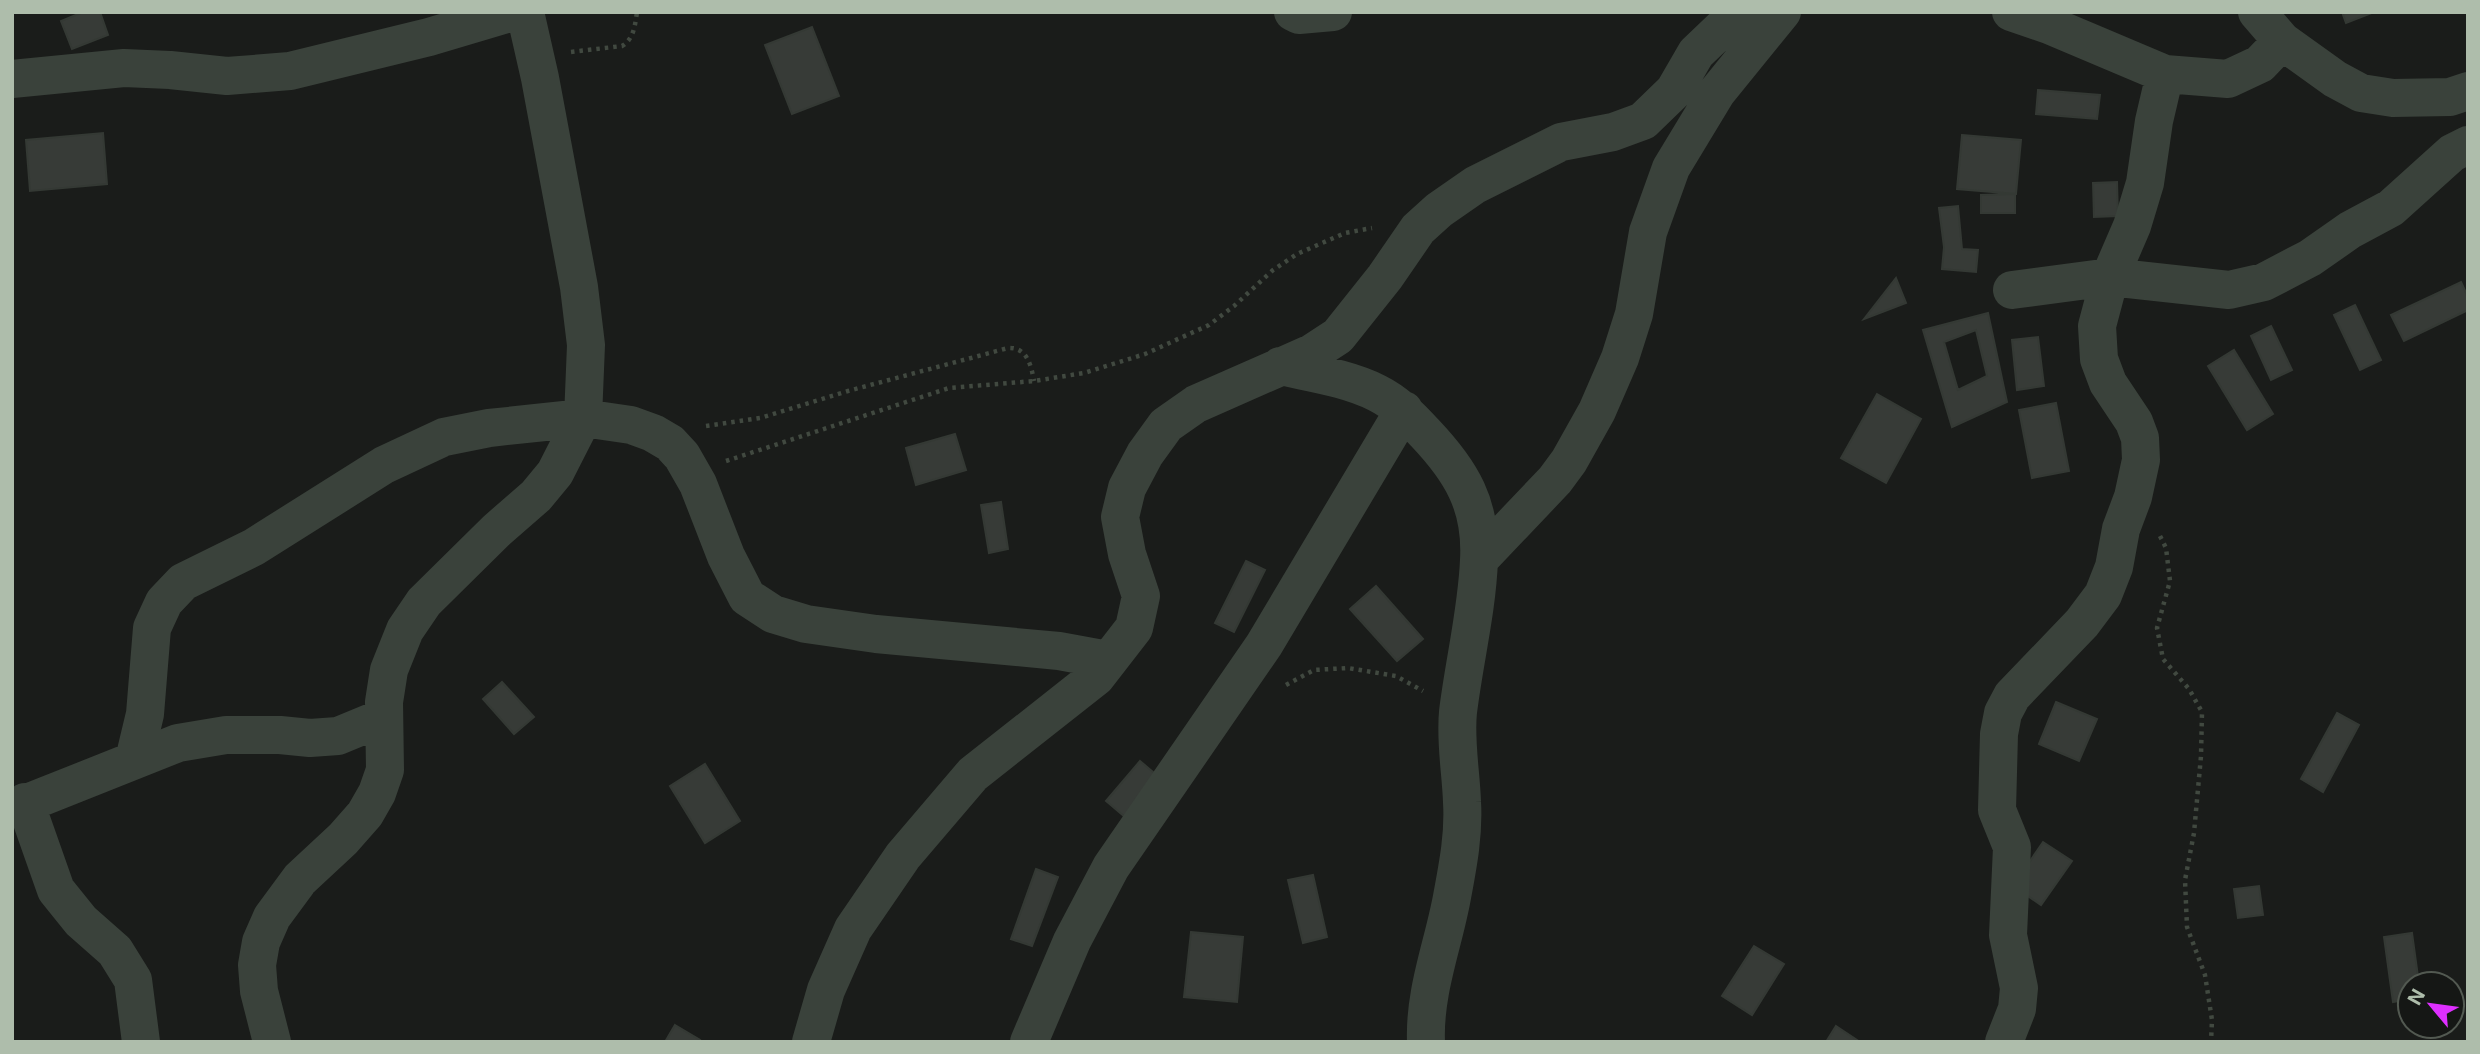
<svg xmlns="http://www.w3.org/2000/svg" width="2480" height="1054" viewBox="0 0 2480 1054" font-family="Inter,sans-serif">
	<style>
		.building { fill: #373b37; stroke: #343934; stroke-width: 2; fill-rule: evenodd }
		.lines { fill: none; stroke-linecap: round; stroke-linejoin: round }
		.path { stroke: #414940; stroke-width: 4.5; stroke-dasharray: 3.5 5; stroke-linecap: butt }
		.minor { stroke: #3a423b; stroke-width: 38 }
	</style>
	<rect width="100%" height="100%" fill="#1a1c1a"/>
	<path class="building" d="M83,12H100L108,35L72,49L61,21Z
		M2342,12H2374L2346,23Z
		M812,27L839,96L792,114L765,45Z
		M2038,90L2100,95L2097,119L2036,114Z
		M103,133L107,184L30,191L26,140Z
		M1962,135L2021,140L2016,194L1957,189Z
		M2117,182L2118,216L2094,217L2093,183Z
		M2015,194V213H1981V195Z
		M1958,206L1962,249L1978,250L1976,272L1942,269L1944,247L1939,208Z
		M1896,278L1906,303L1864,319Z
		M2461,282L2468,297V310L2404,341L2391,315Z
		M2355,305L2381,360L2360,370L2334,315Z
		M1988,313L2007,402L1952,427L1923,330ZM1976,330L1987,376L1958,390L1944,342Z
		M2271,326L2292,370L2271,380L2251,336Z
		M2038,337L2044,386L2017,390L2012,340Z
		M2234,350L2273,414L2247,430L2208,366Z
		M1877,394L1921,419L1886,483L1841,458Z
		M2056,403L2069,471L2032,478L2019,410Z
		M955,434L966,470L916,485L906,448Z
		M1001,502L1008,549L989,553L981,505Z
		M1246,561L1265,570L1234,632L1215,623Z
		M1376,586L1423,639L1397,661L1350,609Z
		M502,682L534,717L514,734L483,699Z
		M2056,702L2097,719L2079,761L2039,744Z
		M2337,713L2359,725L2323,792L2301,779Z
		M1140,761L1159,777L1125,817L1106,801Z
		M705,764L740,821L705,843L670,786Z
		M2043,842L2072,861L2041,905L2013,886Z
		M1036,869L1058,877L1032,946L1011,939Z
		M1313,875L1327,937L1303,943L1288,880Z
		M2259,886L2263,915L2238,918L2234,889Z
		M1191,932L1243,937L1237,1002L1184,997Z
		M2412,933L2419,984H2410V999L2393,1002L2384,937Z
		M1754,946L1784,964L1752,1015L1722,996Z
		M675,1025L700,1040L699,1042H665Z
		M1836,1026L1860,1042H1826Z"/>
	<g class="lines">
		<path class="path" d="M571,52L622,46C634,39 635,25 637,12
			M706,426L760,418L848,391L1008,348C1027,347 1031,365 1034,381
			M726,461L949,388L1034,381L1084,373L1145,354L1209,325L1234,306L1273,270L1297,254L1345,233L1372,228
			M2160,536L2166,548L2170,581L2157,628L2163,659L2189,689L2202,712L2201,756L2194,833L2185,880L2187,927L2205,975L2212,1020L2211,1042
			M1286,685L1314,670L1348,668L1396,676L1423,691"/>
		<path class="minor" d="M1293,12L1299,15L1333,12
			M2011,12L2049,25L2165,74L2228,79L2260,64L2282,41
			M2257,12L2282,41L2335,79L2361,93L2393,98L2450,97L2468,91
			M12,79L124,68L170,70L227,76L290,71L429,37L513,12
			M2012,290L2110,277L2229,290L2264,282L2310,258L2350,230L2391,208L2452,153L2468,145
			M1280,366C1311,373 1347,378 1377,393C1397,403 1410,417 1425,433C1461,471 1482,505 1479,560C1477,611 1464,662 1458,712C1455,742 1461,772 1462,802C1464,834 1458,865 1452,897C1443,946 1424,991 1426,1042
			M1479,560L1555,480L1569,461L1597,411L1620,358L1634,314L1648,232L1671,168L1717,92L1782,12
			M134,760L145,714L152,628L164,602L183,582L254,547L384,465L444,437L489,428L583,418L631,425L653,433L670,443L682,456L698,484L726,556L747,597L773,614L806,624L876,634L1059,651L1108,660
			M25,802L56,890L81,921L115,951L133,980L141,1042
			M12,809L178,743L226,735H280L310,738L338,736L384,717
			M272,1042L259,991L257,965L261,942L272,917L300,879L343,839L365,814L377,793L385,770L384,702L389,670L405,630L424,602L497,530L536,496L555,473L583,418L586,345L579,287L540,78L525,12
			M811,1042L826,990L853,929L903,856L973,774L1096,677L1134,628L1141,596L1127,554L1120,517L1127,488L1145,454L1166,425L1196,404L1312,353L1338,336L1385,277L1418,229L1439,210L1475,185L1561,142L1613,132L1643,121L1674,91L1696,53L1739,12
			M1029,1042L1072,941L1111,867L1264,645L1404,410
			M2004,1042L2017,1009L2019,988L2008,935L2012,847L1997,810L1999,734L2003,713L2012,696L2082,623L2103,595L2114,567L2121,529L2133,497L2141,460L2140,438L2134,422L2108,383L2099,359L2097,326L2110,277L2132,226L2145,183L2154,121L2165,74"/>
	</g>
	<rect width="2480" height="1054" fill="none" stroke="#aebdab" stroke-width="28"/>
	<g transform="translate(2431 1005) rotate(299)"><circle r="33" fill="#151715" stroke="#525951" stroke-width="2"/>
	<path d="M0-5L12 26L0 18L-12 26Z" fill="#de2fff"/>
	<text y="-10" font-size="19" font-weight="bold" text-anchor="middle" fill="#aebdab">N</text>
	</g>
</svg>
